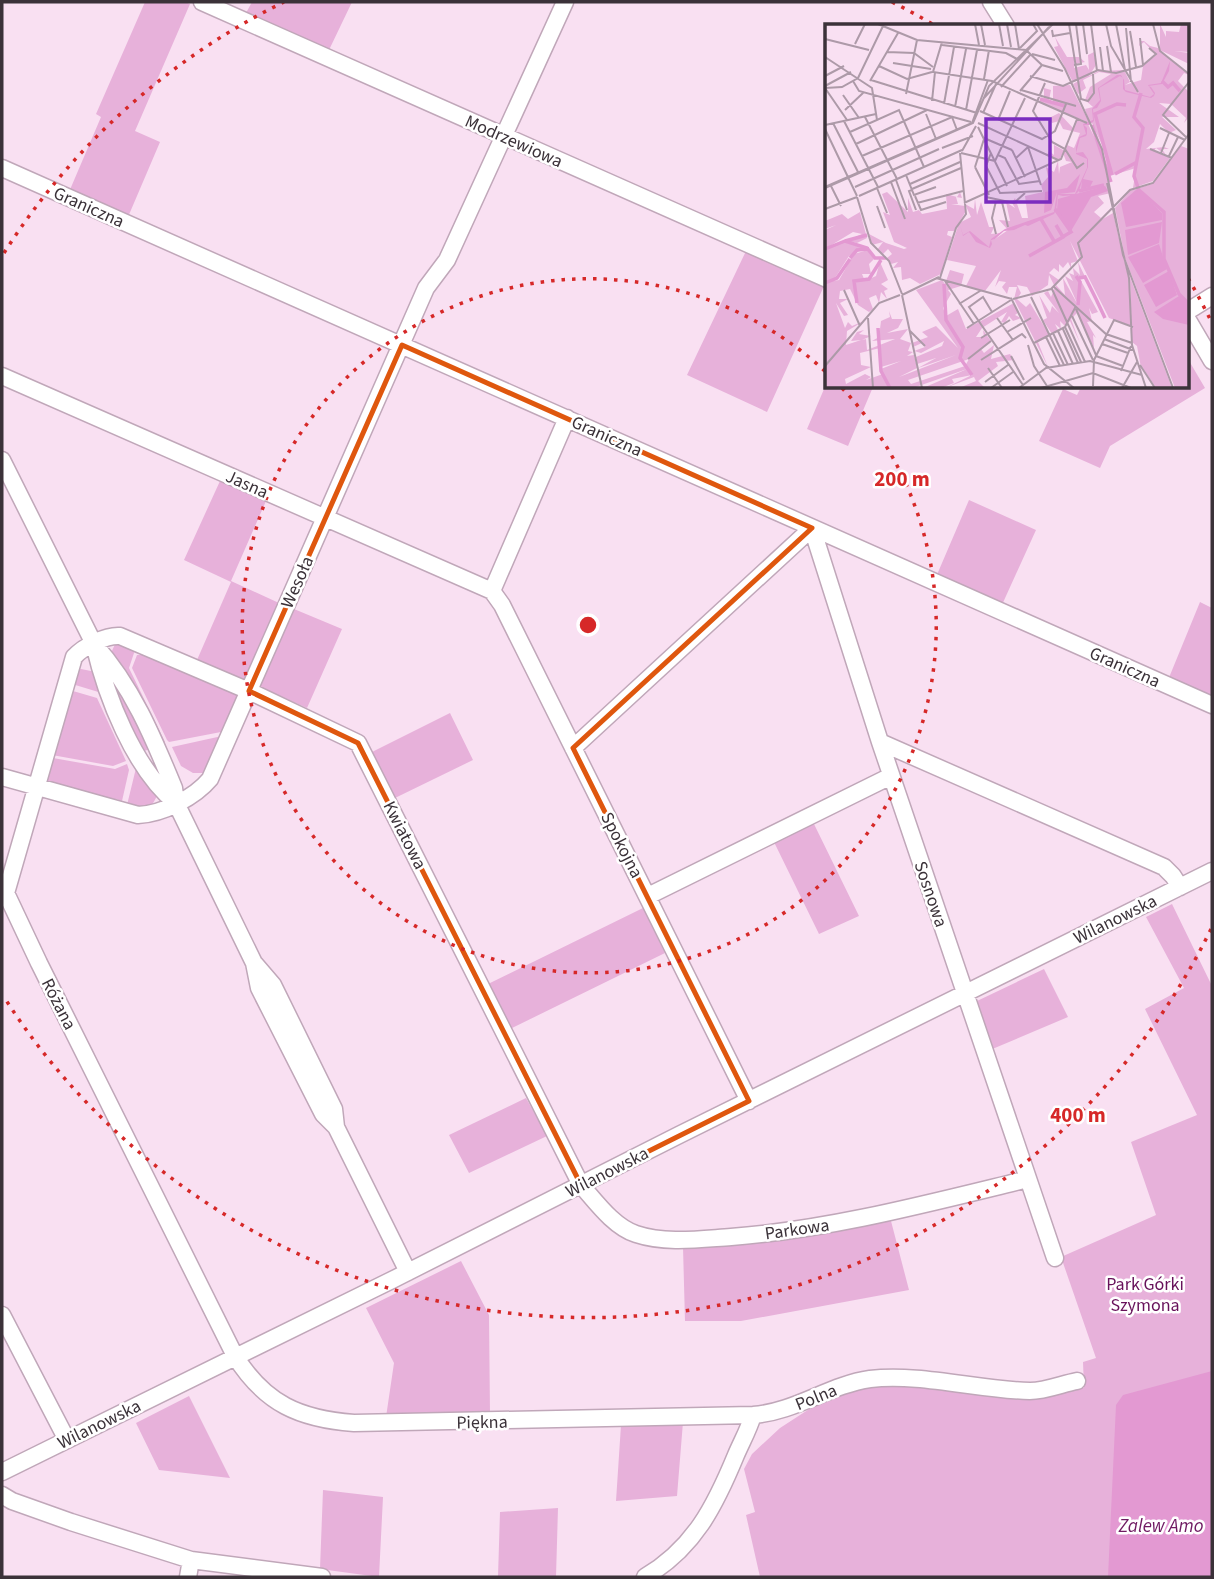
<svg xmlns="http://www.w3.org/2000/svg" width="1214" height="1579" viewBox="0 0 1214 1579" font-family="'Source Sans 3',sans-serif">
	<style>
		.green { fill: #e7b1da }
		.water { fill: #e399d2 }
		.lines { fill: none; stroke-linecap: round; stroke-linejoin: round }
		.minor-casing { stroke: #c0a7b9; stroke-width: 19 }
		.minor { stroke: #fff; stroke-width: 16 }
		.marked { fill: none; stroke: #df570e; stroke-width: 5; stroke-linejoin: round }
		.ring { fill: none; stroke: #d62828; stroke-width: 3.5; stroke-dasharray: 3.5 7 }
		.labels { text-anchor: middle; stroke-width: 5; stroke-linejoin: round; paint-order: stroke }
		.street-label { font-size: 18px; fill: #3b3239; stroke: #fff }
		.park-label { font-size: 18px; fill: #67115a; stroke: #fff }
		.water-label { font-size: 19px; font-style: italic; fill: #6f1a62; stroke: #fff }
		.inset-river { fill: none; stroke: #e399d2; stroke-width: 3.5 }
		.inset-road { fill: none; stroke: #ad9aa8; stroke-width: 2 }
		.view { fill: #7b2cbf; fill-opacity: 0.15; stroke: #7b2cbf; stroke-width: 3.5 }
		.inset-edge { fill: none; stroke: #3b3239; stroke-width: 3.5 }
		.centre { fill: #d62828; stroke: #fff; stroke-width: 3.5 }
		.ring-label { font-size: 21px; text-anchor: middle; font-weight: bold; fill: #d62828; stroke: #fff; stroke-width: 5; stroke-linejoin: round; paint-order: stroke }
	</style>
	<rect width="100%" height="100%" fill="#f9e0f2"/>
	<path class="green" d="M145,2H185L190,4L135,131L160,142L128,217L69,192L101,117L96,114Z
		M252,2H352L329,50L246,13Z
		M746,251L824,286L767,412L687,375Z
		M1188,359L1205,388L1110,446L1100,468L1039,441L1063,389L1077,395L1081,387H1188Z
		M827,382V387H873L848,446L807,429Z
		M220,481L266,501L231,581L279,603L244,679L197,660L231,582L184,560Z
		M969,500L1036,530L1001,607L936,577Z
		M1200,602L1212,608V699L1168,680Z
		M294,609L342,629L307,708L260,687Z
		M116,642L135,650L129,668L165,742L161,744L111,653Z
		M142,651L238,694L221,732L169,742L167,740L132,668L137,655H141Z
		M101,656L152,748L142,752L119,711Z
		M81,669L96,672L105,694L72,684L76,671Z
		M73,691L97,698L126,761L113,766L52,755L68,696H72Z
		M450,713L473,760L395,798L372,752Z
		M222,736L208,773H193L181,766L172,747Z
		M53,758L115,769L127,764L129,770L122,801L116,799L115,801L49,783L45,776Z
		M137,764L156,790L157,796L151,807L146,809L127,805Z
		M813,822L859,916L819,934L774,842Z
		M1172,904L1212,986V1577H760L746,1515L755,1512L744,1469L752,1454L780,1428L834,1393L880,1383L1084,1388L1083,1362L1096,1358L1061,1257L1156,1215L1131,1142L1197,1115L1145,1009L1184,988L1146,917Z
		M643,908L665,953L510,1029L488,984Z
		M1044,969L1068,1017L990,1050L977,1001Z
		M526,1098L547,1136L469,1173L449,1135Z
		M891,1221L909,1290L741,1321H685L683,1247L788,1240Z
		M461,1261L489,1315L490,1414L386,1417L394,1363L366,1308Z
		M189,1396L230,1478L159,1470L136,1423Z
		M683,1422L677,1496L616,1501L621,1425Z
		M323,1490L383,1497L379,1577L320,1569Z
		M558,1508L556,1577H498L500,1512Z"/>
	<path class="water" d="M1212,1371V1577H1108L1116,1405L1123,1395Z"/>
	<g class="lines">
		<defs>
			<path id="minor" d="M202,2L827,279
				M991,2L1006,26
				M2,168L1212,705
				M1188,311L1212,296
				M1188,320L1212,361
				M2,376L492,591L502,605L749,1101
				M2,460L94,644C106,696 134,769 176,803
				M492,591L567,418
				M94,644C132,686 153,737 174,788L176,803L254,963L259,988L323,1114L336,1127
				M880,742L1164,867L1173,876L1180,887
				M573,748L812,528L880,742L1055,1258
				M2,777L138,815C163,814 195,797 210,779L426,288L447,260L565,2
				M648,896L891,776
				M255,964L273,985L334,1109L336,1127L408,1272
				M1028,1179C929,1203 832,1229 731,1237C700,1239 666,1244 636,1234C614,1227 596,1202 581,1185L358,743L249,691L120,636C106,635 84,646 74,657L6,893L39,963L235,1356C265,1404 300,1419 354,1423L753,1415C795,1412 829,1385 870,1379C920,1373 979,1390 1030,1391C1045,1391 1062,1384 1077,1381
				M2,1315L67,1440
				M2,1472L392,1280L679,1135L1212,871
				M2,1495L12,1501L71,1522L191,1560L322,1577
				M188,1577L191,1560
				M645,1577C694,1548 715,1506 736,1455C742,1441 749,1429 753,1415"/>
		</defs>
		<use href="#minor" class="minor-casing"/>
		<use href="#minor" class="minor"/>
	</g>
	<path class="marked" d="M402,345L812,528L573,748L749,1101L581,1185L358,743L249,691Z"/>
	<g class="ring">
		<path d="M842 388A347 347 0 1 1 827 373"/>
		<path d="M1211 929A693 693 0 0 1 4 997M4 253A693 693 0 0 1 284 2M892 2A693 693 0 0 1 934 25M1188 278A693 693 0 0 1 1211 321"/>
	</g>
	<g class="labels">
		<g class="street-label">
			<text transform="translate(514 141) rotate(24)" y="6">Modrzewiowa</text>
			<text transform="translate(89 207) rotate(24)" y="6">Graniczna</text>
			<text transform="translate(607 436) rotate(24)" y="6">Graniczna</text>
			<text transform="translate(247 484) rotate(24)" y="6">Jasna</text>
			<text transform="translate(297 582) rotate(-66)" y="6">Wesoła</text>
			<text transform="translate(1125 667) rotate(24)" y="6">Graniczna</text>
			<text transform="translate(405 835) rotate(63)" y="6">Kwiatowa</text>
			<text transform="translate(622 845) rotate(63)" y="6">Spokojna</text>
			<text transform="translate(931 894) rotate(71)" y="6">Sosnowa</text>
			<text transform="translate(1115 919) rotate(-26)" y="6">Wilanowska</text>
			<text transform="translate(59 1004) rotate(63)" y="6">Różana</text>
			<text transform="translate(607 1172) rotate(-27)" y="6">Wilanowska</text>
			<text transform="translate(797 1229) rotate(-8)" y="6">Parkowa</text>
			<text transform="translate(816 1397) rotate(-22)" y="6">Polna</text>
			<text transform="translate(482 1422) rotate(-1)" y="6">Piękna</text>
			<text transform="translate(99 1424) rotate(-26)" y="6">Wilanowska</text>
		</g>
		<g class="park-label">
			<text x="1145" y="1290">Park Górki<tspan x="1145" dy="21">Szymona</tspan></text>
		</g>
		<g class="water-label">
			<text x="1161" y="1532">Zalew Amo</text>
		</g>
	</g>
	<g transform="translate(825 24)">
		<rect width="364" height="364" fill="#f9e0f2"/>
		<path d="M335,0L341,13V7L354,8L356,0H363L364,28L349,27L364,29V40L335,26ZM230,13L242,33H254L260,38L251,40L249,35V44L261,41L264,46L263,31L269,28L271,41L264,52L274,47L299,46L305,58L300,61L316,56L318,42L331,31L319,18L314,22L315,17H319L325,22L333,24L364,51L359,49L353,57L364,68V93L359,99L361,94L346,80L334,79L354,93H337L351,106L344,109L335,100L329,118L321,125L339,123L344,125H337L341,131L331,124L329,127L345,134L328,157L308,164L311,144L285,152L277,121L267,99L263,100L276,127L286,169L273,172L279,179L269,188L276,194L285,185L276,196L288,189L303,252L307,302L284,294L245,217L253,237L246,239V244L243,238L238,244L234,240V248L229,244L224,249L234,256L229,261L224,251L223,261L207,272L202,263L192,261L196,269L192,275L201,283L205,279L225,312L213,318L223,343L189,275L192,263H184L182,270L177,263L181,258L174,257L170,263L176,246L160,267L141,262L151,242L122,236L134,199L146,193L140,180L149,185L150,175L152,191L156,178L164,203H169L166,210L175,209L170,215L183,206L174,196L185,197L181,178L190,184L187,179L190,174L197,194H203L200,172L218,168L216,161L223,153L221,143L229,148L233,137L234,150L235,143L247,138L241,137L238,129L234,136L222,131L224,127L229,131V121L240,127L242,121L249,124L255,109L238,105L234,97L227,99L224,94L234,89L248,104L252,96L260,97L213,78L219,75V64L226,66L224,76L228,78V62L245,61L264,98L260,85L268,83L260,76L265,63L286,50L274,48L258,56L261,64L253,70L257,78L248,60L255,56L248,58L229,23L233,22ZM356,122L364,125V364H350L300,234L290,184L305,167L327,160ZM62,168L83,188V174L88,188L94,186L97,190L122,185L121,170L132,173L135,168L137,174L131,173L133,180H126L140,182L141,187L129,207H123L122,211L127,213L116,250L95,260L85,254L77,256L76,243L68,244L73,238L66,240L62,234L67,230L63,225L58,230L52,226L58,218L47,221L44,210L61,219L79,225L82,224L69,218L58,188L65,191L57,170ZM35,188L42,214L32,219L22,217L37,210L28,208L0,225V206L11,201L0,205V197L17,190L23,195ZM19,218L41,224L24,232L8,257L14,256L29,230L43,226L49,235L44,240L46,250H37L40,257L51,252L55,238L63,256L56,260L63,265L59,267L62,275L56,268L54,279L51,271L44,274L48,285L44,288L33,281L25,265L15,267L14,275H23L15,279L23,291L19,292L11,279L20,304L23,298L27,302L39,297L22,307L21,321L36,316L26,317L32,308L39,306L34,310L46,312L37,316L41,315L42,326L70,315L47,317L54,313L56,297L65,293L64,287L67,295H78L73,304L62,309L83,305L75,315L86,319L83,327L88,328L82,332L89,331L92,344L74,353L131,331L93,344L111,334L92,340L91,333L117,322L119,317L96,329L89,327L100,323L97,319L88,323L87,319L103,313L97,308L111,302L133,324L91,266L117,256L120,260L125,246L139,250L136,262L123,266L126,270L118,284L121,292L133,285L141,305L189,279L194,288L190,291L196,294L188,297L184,292L180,299L176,298L182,288L157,304L151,313H159L158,306L166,317L156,325L159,329L169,321L166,335L185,330L189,336L171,338L173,342L153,357L160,364H134L151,357L149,353L120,364L147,351L127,355L129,359L116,364H98L142,345L88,364H0V226ZM55,324L56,343L76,337L56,345L58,350L41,356L46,353L40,350L21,360L20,355L46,343L36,341L35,329ZM144,335L140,342L86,360L83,356ZM253,238L280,294L260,254L255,255L273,288L267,290L264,284L267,297L262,298L271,314L268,311L269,324L252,289L246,295L255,319L245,297L240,302L235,297L236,305L230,300L233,306L227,310L218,296L222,294L214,271L225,289L227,282L234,289L219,269L223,267L226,273L231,261L240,271L238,254L253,281L240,252L248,257L244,249L249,251L248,244L255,251ZM305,253L347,364H331L316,341L317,349L312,322L307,318Z" fill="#e7b1da" fill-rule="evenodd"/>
		<path d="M345,37L344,47L337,60L323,62L326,63L330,69L329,72L326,74L301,68L298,65V54L295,52L274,64L276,77L272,84L268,85L269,97L264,101H259L262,104V110L261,112L255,114L251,129L258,128L263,135V143L258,155L268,157L265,163L256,165L257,157L254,167L250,171L238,172L233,171L231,186L229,190L203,202L200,201L189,206L179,207L170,215L166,216L167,220L165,224L151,218L144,208L138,212L135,201L138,211L145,207L164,223L166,215L180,205L229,188L232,168L226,186L219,189L220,168L242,164L255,150L250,168L234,170H250L262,144V135L251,130V123L254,113L261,110L258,100L268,96L267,85L275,76L273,64L292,51H296L299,56L300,66L325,73L329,70L323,61L336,59ZM280,162L283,167L266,173L246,207L232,186L233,175ZM312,165L337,189V196L301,203L296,179ZM337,198L334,219L303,231L300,206ZM334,220L342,245L318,259L303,233ZM344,247L352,271L331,283L319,261ZM354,272L364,282V301L338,295L329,288Z" fill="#e399d2"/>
		<path class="inset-river" d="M337,57L343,63L348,59L355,67M316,69L309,93L318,104L309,152L314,166L339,188V235L354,270L364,280M215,75L240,82M267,101L286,158M290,150L312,138M287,151L270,90L292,80L301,81M254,167L279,161M230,185L246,208L239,212M216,195L229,217M20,217L42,211M0,225L20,217L42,224L50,234H61M204,232L238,213L231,201M25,234L32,226L44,225M251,252L255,258L253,281M254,254L260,253L271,275M0,259L12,254L25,235M119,260L121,296L138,323L135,334L147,351M271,275L280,294M32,279L29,257L44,255L56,236M53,304L56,347L65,364"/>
		<path class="inset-road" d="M53,0L92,16L201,26L217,41L238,47M150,0L154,21M156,0L160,21M174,0L178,22M182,0L186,23M190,0L194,25M212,0L240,45L277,125L298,231L348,364M244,0L256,75L263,77L269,69L268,50M258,0L262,30M266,0L272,47M281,0L286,22L313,68M291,0L300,46M328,0L335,27L364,50M301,4L306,58M227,6L228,12L245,9M305,7L311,43M315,14L318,41M0,15L44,26M117,18L108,48L167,57L262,99M30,20L40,0M117,21L181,29L192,35M282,22L286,48M275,23L278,47M195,24L212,7L208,0M62,28L89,29L108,43M207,30L230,36M0,33L47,64L52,96M68,39L106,45M249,41L256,40L251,0M54,42L82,55L107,48M0,52L19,42M205,52L238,62L273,46L291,49L317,42L331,30L324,24M159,55L164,26M46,56L152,89M28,57L34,67L146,98M45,57L73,9M220,59L208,87L227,118L240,125L252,144L259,139M0,62L26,48M176,63L206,30M0,64L17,63L33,54L58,2M0,64L22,96M196,66L251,82M195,67L217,41M81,70L92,16M18,71L34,94M159,74L224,3M107,77L110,48M119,80L129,23M130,83L141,25M20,86L38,69M141,86L152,26M155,87L217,115L230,107L241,80M158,89L171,60M101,90L111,115M40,93L72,155M173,96L185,67M19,97L53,163M8,99L33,148M153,99L233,136M0,101L51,90M153,103L182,162M335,104L360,116M0,105L32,172M25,108L74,86L99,143M159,114L187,126M362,114L338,91L364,58M31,120L102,86M117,124L148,112M325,125L347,134M187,126L200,153M137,127L151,102M136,129L170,137M166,129L161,142L175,169L217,167M336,129L344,109M173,131L180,134L194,160L215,157M37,132L127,93L132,106M344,132L353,113M191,134L203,123L216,161M170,137L200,74M150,143L164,171M150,143L159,115M81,151L89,171L111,163M71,156L82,186M66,158L80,195M282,159L304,254L307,321L321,364M85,160L135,138M6,162L16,182M0,163L147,99L163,56M30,163L114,125M0,164L148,99L164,62L228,0M52,164L62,189M87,165L136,144M87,166L84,167L91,186M34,172L137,126M90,172L96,186L121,178M32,173L46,219L64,237L77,270M161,173L189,179L200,169M171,177L167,194L171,210M177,178L183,203M92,179L138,167M139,179L236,135L252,95M52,182L60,204M0,185L32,173M111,254L187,275M115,254L131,204L141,190L135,129M120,257L149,300M229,263L281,310L307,319M227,265L260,338M19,266L35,302M77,271L97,364M77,271L114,253M206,273L239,341M186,274L219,340L249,364M188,275L226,265L257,233L253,219L305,166L328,159L364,110M134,280L155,267M251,285L271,331M167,288L158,273L144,283L198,361M247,292L268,336M43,294L48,364M172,294L188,316M240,303L256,338M142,304L186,276M238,305L253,339M84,306L100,322M233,307L248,340M182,308L206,294M228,309L243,341M221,313L235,342M156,314L185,296M279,315L308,326M209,319L240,303L251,282M277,320L303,329M203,321L209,342L222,362M186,332L199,356M271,332L298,342M143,335L166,317M156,336L197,310L201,314M315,341L330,364M0,342L54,279L75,271M163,344L177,364M296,347L306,322M160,358L183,341M268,362L269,336L289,296L308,303M166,364L188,348M194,364L221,344L265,337L317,351M216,364L268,349L306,364M297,364L312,338"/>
		<path class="view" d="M161,95H225V178H161Z"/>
		<rect width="364" height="364" class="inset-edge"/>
	</g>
	<circle cx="588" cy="625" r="10" class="centre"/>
	<g class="ring-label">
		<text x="902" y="486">200 m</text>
		<text x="1078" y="1122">400 m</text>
	</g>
	<rect width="1214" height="1579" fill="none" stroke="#3b3239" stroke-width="7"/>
</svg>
